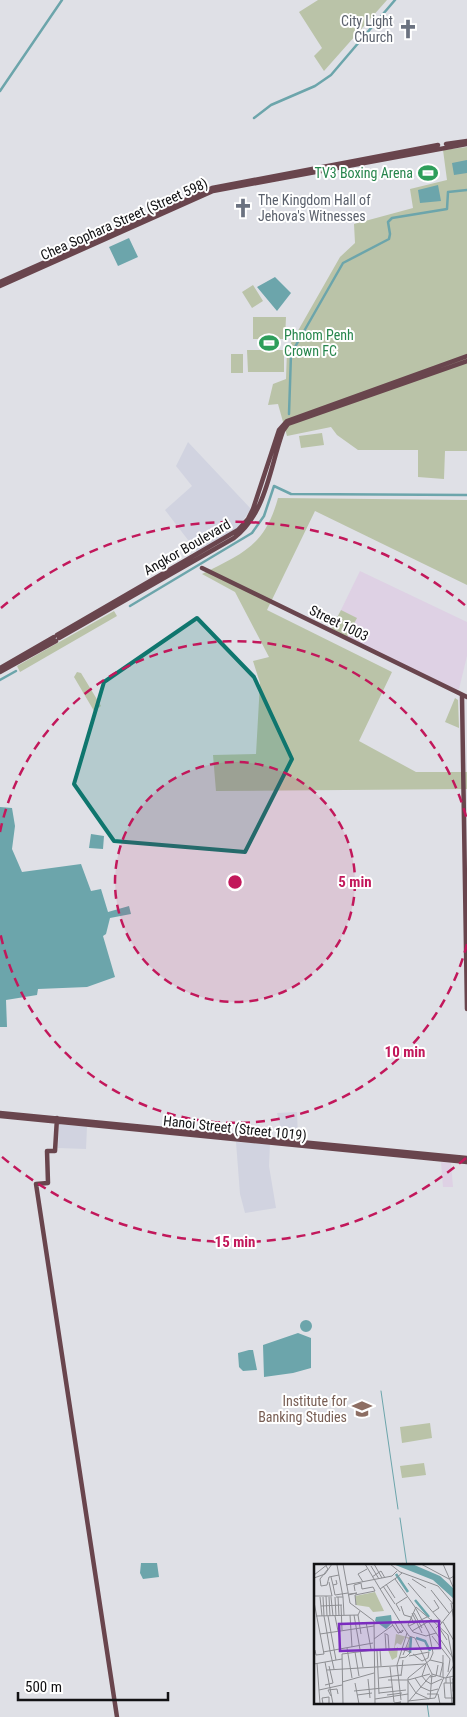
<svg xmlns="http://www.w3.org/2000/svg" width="467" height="1717" viewBox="0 0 467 1717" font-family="'Roboto Condensed',sans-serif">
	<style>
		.commercial { fill: #ded1e4 }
		.built { fill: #d1d3e0 }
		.green { fill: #bac3a8 }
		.water { fill: #6ca5ab }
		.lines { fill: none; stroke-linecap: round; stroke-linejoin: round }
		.stream { stroke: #6ca5ab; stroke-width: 1 }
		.canal { stroke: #6ca5ab; stroke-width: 2.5 }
		.major { stroke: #69454d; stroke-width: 4.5 }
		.marked { fill: #0f766e; fill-opacity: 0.2; stroke: #0f766e; stroke-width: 4; stroke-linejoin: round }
		.ring { fill: none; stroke: #c2185b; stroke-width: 2.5; stroke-dasharray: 9 6 }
		.labels { text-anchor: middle; stroke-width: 4; stroke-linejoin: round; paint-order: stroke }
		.worship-label { font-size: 14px; fill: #5b616d; stroke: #fff; text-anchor: end }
		.leisure-label { font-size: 14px; fill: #27864d; stroke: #fff; text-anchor: end }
		.street-label { font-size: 14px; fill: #121214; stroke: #fff }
		.education-label { font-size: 14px; fill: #785e54; stroke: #fff; text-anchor: end }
		.inset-river { fill: none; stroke: #6ca5ab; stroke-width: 2.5 }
		.inset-road { fill: none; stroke: #8d8e92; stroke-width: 1 }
		.view { fill: #7b2cbf; fill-opacity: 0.15; stroke: #7b2cbf; stroke-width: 2.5 }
		.inset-edge { fill: none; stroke: #121214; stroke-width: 2.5 }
		.centre { fill: #c2185b; stroke: #fff; stroke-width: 2.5 }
		.ring-label { font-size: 15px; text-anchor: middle; font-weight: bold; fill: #c2185b; stroke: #fff; stroke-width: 4; stroke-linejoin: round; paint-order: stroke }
	</style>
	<rect width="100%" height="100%" fill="#dfe0e6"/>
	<path class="commercial" d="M360,571L467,622V656L459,689L456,690L347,637L341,610Z
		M441,1162L451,1163L453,1187H443Z"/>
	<path class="built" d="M188,442L251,509L237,529L198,553L165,510L192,486L176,466Z
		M297,1112L298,1138L283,1136L277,1113Z
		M59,1124L87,1127L86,1149L58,1148Z
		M236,1142L270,1144L269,1166L276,1208L245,1213L240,1194Z"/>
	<path class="green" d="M318,0H387L324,71L314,56L322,48L299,12Z
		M467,147V451H445L444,479L418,477V450H358L337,435L331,427L287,436L278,404L268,405L273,384L286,379L287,350L340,257L355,243L354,224L413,208L410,189L447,180L443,150Z
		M253,285L263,301L252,308L242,292Z
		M253,317H286L285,339H253Z
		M247,350H284V372H248Z
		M243,354V373H231V354Z
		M322,433L324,445L301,448L299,436Z
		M278,498L467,500V585L315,511L267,610L392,672L359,741L416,772H467V789L216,791L213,755L256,754L260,683L253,661L269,657L235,592L202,574C243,553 265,546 278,498Z
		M341,610L357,618L347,637L331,629Z
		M114,611L117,616L20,672L17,666Z
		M77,672L81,673L101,706L94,711L74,677Z
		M455,698L458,700L459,728L445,722Z
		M430,1423L432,1438L402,1443L400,1427Z
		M424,1463L426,1475L402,1478L400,1466Z"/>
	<path class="water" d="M467,160V173L454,175L452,163Z
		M438,185L441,201L420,203L418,190Z
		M129,238L138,257L118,266L109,247Z
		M275,277L291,293L277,311L257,287Z
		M0,807L12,808L15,826L12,849L22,872L81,864L91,891L101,889L108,912L129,906L131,914L110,918L106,934L103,936L115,977L87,987L38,989L37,995L6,1000L7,1027H0Z
		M91,834L104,836L103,849L89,848Z
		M300 1326a6 6 0 1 1 12 0a6 6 0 1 1-12 0Z
		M298,1333L311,1338V1368L293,1373L264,1377L263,1345Z
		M249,1350H253L257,1370L243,1371L239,1367L238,1353Z
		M141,1563H157L159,1577L143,1579L140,1573Z"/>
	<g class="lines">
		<path class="stream" d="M381,1391L398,1509
			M400,1518L407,1566
			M427,1703L429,1717"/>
		<path class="canal" d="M0,91L62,0
			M254,118L271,105L315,86L331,75L395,0
			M289,414L291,354L343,263L389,239L390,234L388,222L392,218L447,209L448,192L467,190
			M130,606L252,533L264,516L274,486L291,494L467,495
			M0,680L16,671"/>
		<path class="major" d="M446,144L467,141
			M0,282L212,188L438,145
			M0,286L213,191L467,144
			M202,568L467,697
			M57,635L238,530L248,519L253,509L279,430L287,421L467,356
			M59,638L234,538C266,514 270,467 283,431L288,424L467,361
			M0,668L54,637
			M0,672L56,641
			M462,696L467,1009
			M0,1113L467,1158
			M0,1116L467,1162
			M57,1118L55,1151H47L48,1183L36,1184L117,1717"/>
	</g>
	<path class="marked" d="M197,618L254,677L292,759L245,852L114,841L74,784L104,682Z"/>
	<circle cx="235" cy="882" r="120" fill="#c2185b" fill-opacity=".12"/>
	<g class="ring">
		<circle cx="235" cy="882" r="120"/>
		<path d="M467 944A240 240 0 0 1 0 932M0 832A240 240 0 0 1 467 820"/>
		<path d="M466 1158A360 360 0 0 1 1 1156M1 608A360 360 0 0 1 466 606"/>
	</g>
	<defs>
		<symbol id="church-bare" viewBox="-9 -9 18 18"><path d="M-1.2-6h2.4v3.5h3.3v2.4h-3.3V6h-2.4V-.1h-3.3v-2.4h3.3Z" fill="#6b7280" stroke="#fff" stroke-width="2.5" paint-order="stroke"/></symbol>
		<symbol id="stadium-bare" viewBox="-9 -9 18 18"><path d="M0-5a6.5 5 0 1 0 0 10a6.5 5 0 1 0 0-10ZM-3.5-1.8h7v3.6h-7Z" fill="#2e9e5b" stroke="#fff" stroke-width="2.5" paint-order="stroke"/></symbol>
		<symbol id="university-bare" viewBox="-9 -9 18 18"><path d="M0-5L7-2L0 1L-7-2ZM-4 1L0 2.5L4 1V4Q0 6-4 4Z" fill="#8d6e63" stroke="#fff" stroke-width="2.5" paint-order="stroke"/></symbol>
	</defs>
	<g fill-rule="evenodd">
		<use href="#church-bare" x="394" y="15" width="28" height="28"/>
		<use href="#stadium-bare" x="414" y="159" width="28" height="28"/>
		<use href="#church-bare" x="229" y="194" width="28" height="28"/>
		<use href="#stadium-bare" x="255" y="329" width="28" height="28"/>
		<use href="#university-bare" x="348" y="1395" width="28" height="28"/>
	</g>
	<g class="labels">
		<g class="worship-label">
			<text x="393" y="26">City Light<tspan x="393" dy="16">Church</tspan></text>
			<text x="258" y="205" text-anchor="start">The Kingdom Hall of<tspan x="258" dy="16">Jehova's Witnesses</tspan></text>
		</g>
		<g class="leisure-label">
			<text x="413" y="178">TV3 Boxing Arena</text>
			<text x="284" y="340" text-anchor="start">Phnom Penh<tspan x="284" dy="16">Crown FC</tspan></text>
		</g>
		<g class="street-label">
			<text transform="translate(124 219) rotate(-24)" y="5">Chea Sophara Street (Street 598)</text>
			<text transform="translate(187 547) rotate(-30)" y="5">Angkor Boulevard</text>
			<text transform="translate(339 623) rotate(26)" y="5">Street 1003</text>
			<text transform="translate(235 1128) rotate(6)" y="5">Hanoi Street (Street 1019)</text>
		</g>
		<g class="education-label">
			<text x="347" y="1406">Institute for<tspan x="347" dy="16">Banking Studies</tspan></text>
		</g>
	</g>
	<g transform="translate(314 1564)">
		<rect width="140" height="140" fill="#dfe0e6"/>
		<path d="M61,28L70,47L59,48L55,43L42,41L41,32ZM82,70L97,74V86L92,85L96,76L91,73L87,81L83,79L81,82V85L84,83L83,93L78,96L74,86L80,85Z" fill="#bac3a8"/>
		<path d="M79,0H98L126,12L140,25V35L119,16ZM77,51L78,59L72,65L61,57L62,53Z" fill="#6ca5ab"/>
		<path class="inset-river" d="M88,0L122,14L140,30M82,10L94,28M101,36L115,53M102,74L111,77L116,87M96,89L97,73"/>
		<path class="inset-road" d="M29,0L36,39L60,57L61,140M51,0L88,61M60,0L68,14M76,0L86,8L124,22L140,41M107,0L135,15L140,12M129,0L140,25M23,1L29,33M12,2L14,5L6,15L7,22L13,21L15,13L25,11M57,2L65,15M88,9L81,15L101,43L115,69L119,89L116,96L94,114V140M0,11L14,0M17,13L19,21L23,20L22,16M58,13L67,7L71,14M0,14L11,10L18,0M98,15L112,24M49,18L44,10L53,5M94,19L128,59M72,20L81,34M19,21L21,31L34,29M32,21L78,12L83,7M69,22L81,40M48,25L59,23L61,27M66,25L82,14M117,26L135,49M41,27L40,21L47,19L48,25M43,29L34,31L35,30ZM0,32H18L15,18M12,32L13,52M6,33L8,52M9,33L10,52M15,33L16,52M17,33L19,52M21,33L22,52M22,33H29L30,51M24,33L25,52M0,38L10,90L2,91L1,86M137,39L140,57M27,41L28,66M42,41L41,31L61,27M7,42L28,41M87,42L90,51L97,53L100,60M86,47L82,40L93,33M119,48L125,44L120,36M98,49L108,69M100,49L108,64M36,51L38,83M40,51L49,103M44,51L47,70M2,52L44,51L46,47M10,52L13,69M14,52L22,96M21,52L24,67M117,55L134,71L140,102M117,56L102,43L94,61L99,68L112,72L122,69M114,57L139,94M52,58L57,85M129,58L140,77M78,60L84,69H85L86,68L89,66V67L87,69L86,68V67L85,66L80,57M88,61L95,72L101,74L118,110M126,61L139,45M95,62L113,53M122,64L124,62L133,76M98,67L117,56M13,69L16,87M71,69L72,85M6,70L60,62M72,70L74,71L75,85M118,72L136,95L134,108M60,75L79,61M33,84L38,114M59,86L86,85M63,86L65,130M66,86L67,102M16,87L20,105M9,88L59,79M41,88L45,112M99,90L108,97L114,94L115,88M89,91L96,73M95,92L115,88M85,94L92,93L97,88L87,85M116,96L129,99L126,112M11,98L19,140M3,99L6,140M0,100L28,95M112,100L108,112L112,117L117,120L128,115M83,101L87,136M83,101L93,69M76,103L80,138M13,106L111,100M118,110L131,114L140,112M87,112L89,96M116,113L122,112L124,101M129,113V91M136,113L138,140M65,114L87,111M101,114L107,123L116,127L124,125M54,115L56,134M138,115H139V127L140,129V134H131L130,120V119H140V118M74,116H94L116,110M94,117L102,129L115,135M28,118L60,109M41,119L45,140M132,119V114L140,101M11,121L19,119L15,102M5,126L28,121M40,127L78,123M65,129L92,126M113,130H124L126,140M43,131L58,129M73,131L88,129M17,132L14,126L23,125L24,130M61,135L94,130M116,135L118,110M94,137L121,134L130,113M95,137L117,111M9,140L8,134L15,133V140M29,140L28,90L59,86M79,140L87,138L80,139"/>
		<path class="view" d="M125,57L126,84L26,87L25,60Z"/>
		<rect width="140" height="140" class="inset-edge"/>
	</g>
	<circle cx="235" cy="882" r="8" class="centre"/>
	<g class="ring-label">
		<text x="355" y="887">5 min</text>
		<text x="405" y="1057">10 min</text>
		<text x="235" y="1247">15 min</text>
	</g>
	<path d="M18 1692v8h150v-8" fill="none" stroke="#121214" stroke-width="2.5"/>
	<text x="25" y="1692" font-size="15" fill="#121214" stroke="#ffffff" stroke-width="4" paint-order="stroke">500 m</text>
</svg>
